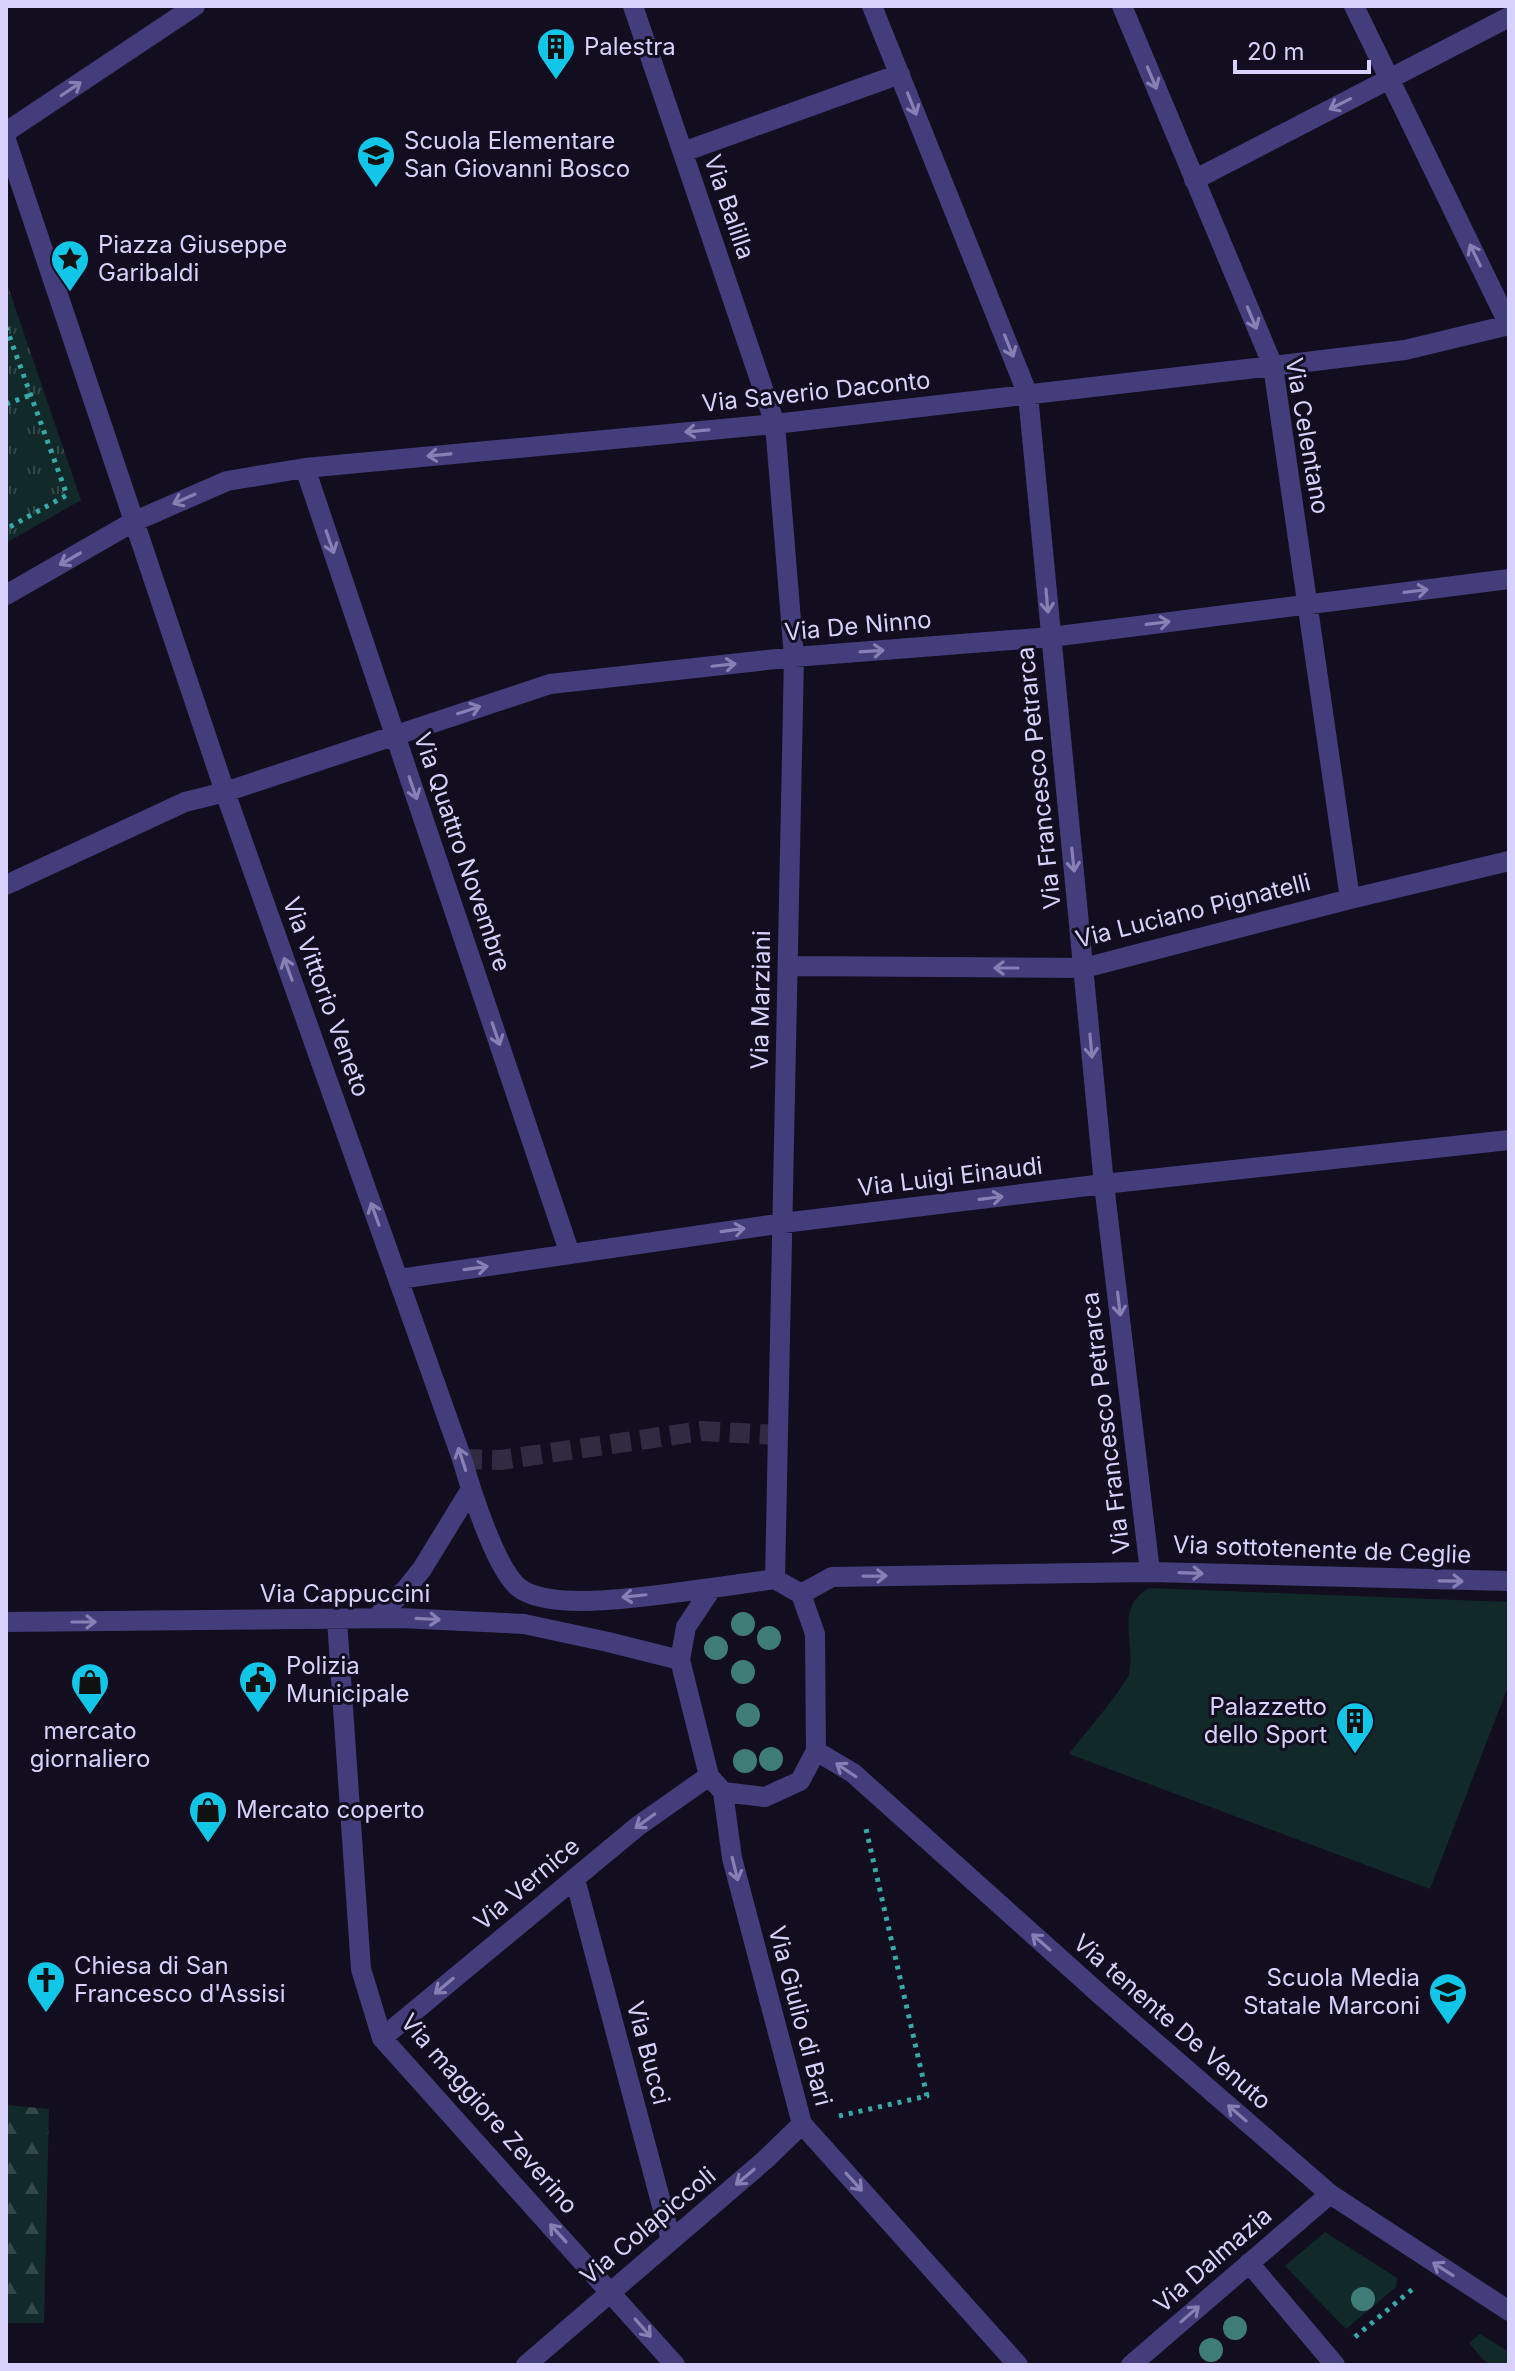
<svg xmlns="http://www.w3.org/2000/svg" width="1515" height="2371" viewBox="0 0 1515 2371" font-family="Inter,sans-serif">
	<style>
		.green { fill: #122929 }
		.forest { fill: url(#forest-firs) }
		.park { fill: url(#park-tufts) }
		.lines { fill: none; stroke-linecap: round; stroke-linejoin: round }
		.minor-tunnel { stroke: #302b41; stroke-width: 20; stroke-dasharray: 20 10; stroke-linecap: butt }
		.path { stroke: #37a9a8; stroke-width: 5; stroke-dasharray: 4 6; stroke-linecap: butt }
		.minor { stroke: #433d7b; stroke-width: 20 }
		.tree { fill: #3f7b77 }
		.oneway { stroke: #8680b5 }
		.labels { text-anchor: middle; stroke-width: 6; stroke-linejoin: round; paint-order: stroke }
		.poi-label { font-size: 24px; fill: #d8d1fb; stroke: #120e20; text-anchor: start }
		.street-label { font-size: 24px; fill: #d8d1fb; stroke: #120e20 }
	</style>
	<defs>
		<pattern id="forest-firs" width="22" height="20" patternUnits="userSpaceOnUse" patternTransform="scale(2)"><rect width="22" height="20" fill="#122929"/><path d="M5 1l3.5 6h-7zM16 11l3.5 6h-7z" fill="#344749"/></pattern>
		<pattern id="park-tufts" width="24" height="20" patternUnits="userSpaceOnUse" patternTransform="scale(2)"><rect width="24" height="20" fill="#122929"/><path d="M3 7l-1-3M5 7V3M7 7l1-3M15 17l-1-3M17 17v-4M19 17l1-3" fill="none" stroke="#344749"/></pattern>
	</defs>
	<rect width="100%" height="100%" fill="#120e20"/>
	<path class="green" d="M1149,1588L1509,1602V1684L1430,1889L1069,1754C1079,1741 1127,1684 1129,1674C1136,1641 1114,1608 1149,1588Z
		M1325,2232L1397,2278L1396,2287L1346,2329L1285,2266Z
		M1480,2334L1509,2352V2365H1488L1469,2343Z"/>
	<path class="forest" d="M6,2105L49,2109L44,2323H6Z"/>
	<path class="park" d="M6,281L81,500L6,543Z"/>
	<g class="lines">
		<path class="minor-tunnel" d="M462,1459L501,1460L702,1431L779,1435"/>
		<path class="path" d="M6,327L67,495L6,529
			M6,404L31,395
			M839,2116L927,2096L866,1829
			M1355,2337L1415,2287"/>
		<path class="minor" d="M633,6L775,424L794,657L775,1579
			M872,6L1028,395L1104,1184L1150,1572
			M1122,6L1273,366L1350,899
			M1354,6L1509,325
			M6,132L195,6
			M6,140L225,792L462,1459C471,1490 495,1567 518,1587C552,1615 667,1593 712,1588
			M683,152L900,74
			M1194,180L1509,17
			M305,468L570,1254
			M6,595L133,522L227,481L305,468L775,424L1273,366L1405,350L1509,325
			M6,885L185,802L225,792L550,684L794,657L1051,637L1509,579
			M788,966L1084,968L1350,899L1509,861
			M399,1279L783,1223L1104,1184L1509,1140
			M775,1579L801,1594L815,1634L816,1751L800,1781L765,1797L723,1792L709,1776L680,1660L686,1627L712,1588Z
			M801,1594L832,1577L1150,1572L1509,1581
			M376,1618L406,1589L422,1569L471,1489
			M337,1620L361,1969L382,2038L675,2365
			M6,1622L400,1618L524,1624L608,1642L680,1660
			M816,1751L853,1773L1104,1998L1330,2194L1509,2311
			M723,1792L732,1858L802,2124L1018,2365
			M575,1879L671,2240
			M382,2038L638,1826L709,1776
			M1249,2263L1335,2365
			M526,2365L766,2159L802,2124
			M1131,2365L1330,2194"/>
	</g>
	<g class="tree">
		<circle cx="743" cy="1624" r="12"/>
		<circle cx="769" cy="1638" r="12"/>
		<circle cx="716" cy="1648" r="12"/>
		<circle cx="743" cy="1672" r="12"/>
		<circle cx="748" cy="1715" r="12"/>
		<circle cx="771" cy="1759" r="12"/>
		<circle cx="745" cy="1761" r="12"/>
		<circle cx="1363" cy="2299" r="12"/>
		<circle cx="1235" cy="2328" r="12"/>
		<circle cx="1211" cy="2350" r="12"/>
	</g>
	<defs><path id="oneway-shaft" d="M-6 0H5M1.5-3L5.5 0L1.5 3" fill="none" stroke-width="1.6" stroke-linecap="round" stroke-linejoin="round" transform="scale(2)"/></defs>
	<g class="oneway">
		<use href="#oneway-shaft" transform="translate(1152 78) rotate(67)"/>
		<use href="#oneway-shaft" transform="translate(71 89) rotate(-34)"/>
		<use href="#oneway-shaft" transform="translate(912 104) rotate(68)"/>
		<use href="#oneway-shaft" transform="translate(1340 104) rotate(153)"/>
		<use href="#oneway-shaft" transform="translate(1475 255) rotate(-116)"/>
		<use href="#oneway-shaft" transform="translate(1252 318) rotate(67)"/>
		<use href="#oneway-shaft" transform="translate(1009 346) rotate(68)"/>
		<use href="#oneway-shaft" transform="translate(697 431) rotate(175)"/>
		<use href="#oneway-shaft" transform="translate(439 455) rotate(175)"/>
		<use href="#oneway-shaft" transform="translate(184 499) rotate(156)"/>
		<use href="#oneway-shaft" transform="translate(330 542) rotate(71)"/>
		<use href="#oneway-shaft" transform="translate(70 559) rotate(150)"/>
		<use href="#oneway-shaft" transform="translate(1416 591) rotate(-7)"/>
		<use href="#oneway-shaft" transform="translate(1047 601) rotate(85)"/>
		<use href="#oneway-shaft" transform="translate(1158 623) rotate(-7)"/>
		<use href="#oneway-shaft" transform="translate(872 651) rotate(-4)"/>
		<use href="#oneway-shaft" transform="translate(724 665) rotate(-6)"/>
		<use href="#oneway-shaft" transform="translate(469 710) rotate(-18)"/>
		<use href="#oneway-shaft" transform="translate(413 788) rotate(71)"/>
		<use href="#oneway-shaft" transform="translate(1073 860) rotate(84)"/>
		<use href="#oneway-shaft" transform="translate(1006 968) rotate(-180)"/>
		<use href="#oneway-shaft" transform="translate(288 969) rotate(-110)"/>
		<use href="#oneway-shaft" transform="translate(496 1034) rotate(71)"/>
		<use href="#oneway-shaft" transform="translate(1091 1046) rotate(85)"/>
		<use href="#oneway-shaft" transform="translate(991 1198) rotate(-7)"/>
		<use href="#oneway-shaft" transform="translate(375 1214) rotate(-110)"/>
		<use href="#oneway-shaft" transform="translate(733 1230) rotate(-8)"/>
		<use href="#oneway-shaft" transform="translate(476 1268) rotate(-8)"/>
		<use href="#oneway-shaft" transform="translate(1119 1304) rotate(83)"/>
		<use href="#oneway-shaft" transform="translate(462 1459) rotate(-108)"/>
		<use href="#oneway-shaft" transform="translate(1191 1573) rotate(2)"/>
		<use href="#oneway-shaft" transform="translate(875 1576) rotate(-1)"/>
		<use href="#oneway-shaft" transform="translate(1451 1581) rotate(1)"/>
		<use href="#oneway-shaft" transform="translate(634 1596) rotate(174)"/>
		<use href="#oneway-shaft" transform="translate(428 1619) rotate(3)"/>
		<use href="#oneway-shaft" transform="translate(84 1622)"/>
		<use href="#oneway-shaft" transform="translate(846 1770) rotate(-146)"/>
		<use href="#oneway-shaft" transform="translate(645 1821) rotate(144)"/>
		<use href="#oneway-shaft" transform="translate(735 1869) rotate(76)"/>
		<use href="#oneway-shaft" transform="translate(1041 1942) rotate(-139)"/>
		<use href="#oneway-shaft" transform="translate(444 1986) rotate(140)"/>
		<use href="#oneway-shaft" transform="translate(1237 2113) rotate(-139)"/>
		<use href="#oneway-shaft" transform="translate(745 2177) rotate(140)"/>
		<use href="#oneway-shaft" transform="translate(854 2182) rotate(48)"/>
		<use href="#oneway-shaft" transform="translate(558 2233) rotate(-132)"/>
		<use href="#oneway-shaft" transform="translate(1443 2269) rotate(-147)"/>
		<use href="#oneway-shaft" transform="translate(1190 2314) rotate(-41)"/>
		<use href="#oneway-shaft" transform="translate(643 2328) rotate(49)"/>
	</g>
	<defs>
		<symbol id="building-pin" viewBox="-11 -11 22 30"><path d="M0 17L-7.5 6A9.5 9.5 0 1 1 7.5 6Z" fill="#11c6e7" stroke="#120e20"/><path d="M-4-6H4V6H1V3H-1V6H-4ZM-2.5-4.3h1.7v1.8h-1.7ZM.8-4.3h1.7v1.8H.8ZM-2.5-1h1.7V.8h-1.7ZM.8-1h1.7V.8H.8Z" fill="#111"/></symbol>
		<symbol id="school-pin" viewBox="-11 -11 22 30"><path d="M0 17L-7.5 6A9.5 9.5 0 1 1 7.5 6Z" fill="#11c6e7" stroke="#120e20"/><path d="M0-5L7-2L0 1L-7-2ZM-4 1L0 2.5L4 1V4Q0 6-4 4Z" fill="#111"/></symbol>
		<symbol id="sight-pin" viewBox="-11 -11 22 30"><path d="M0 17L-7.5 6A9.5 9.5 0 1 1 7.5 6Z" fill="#11c6e7" stroke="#120e20"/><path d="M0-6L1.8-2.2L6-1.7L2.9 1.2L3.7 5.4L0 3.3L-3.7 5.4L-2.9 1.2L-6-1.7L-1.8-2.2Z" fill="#111"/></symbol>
		<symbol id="civic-pin" viewBox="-11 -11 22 30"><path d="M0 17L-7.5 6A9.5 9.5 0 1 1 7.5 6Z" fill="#11c6e7" stroke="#120e20"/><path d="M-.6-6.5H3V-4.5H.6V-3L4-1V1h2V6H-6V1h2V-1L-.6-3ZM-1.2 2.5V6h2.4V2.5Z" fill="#111"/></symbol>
		<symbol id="shop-pin" viewBox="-11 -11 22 30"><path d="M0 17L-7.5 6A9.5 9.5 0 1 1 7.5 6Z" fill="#11c6e7" stroke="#120e20"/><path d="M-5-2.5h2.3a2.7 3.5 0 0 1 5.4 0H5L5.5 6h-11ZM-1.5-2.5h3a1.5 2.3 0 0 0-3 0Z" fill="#111"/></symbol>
		<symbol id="church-pin" viewBox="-11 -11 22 30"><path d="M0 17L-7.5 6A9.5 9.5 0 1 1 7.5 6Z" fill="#11c6e7" stroke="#120e20"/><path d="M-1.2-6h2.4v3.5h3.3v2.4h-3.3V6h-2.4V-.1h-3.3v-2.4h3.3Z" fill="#111"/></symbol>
	</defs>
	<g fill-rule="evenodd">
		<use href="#building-pin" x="534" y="25" width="44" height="60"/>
		<use href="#school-pin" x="354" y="133" width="44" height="60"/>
		<use href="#sight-pin" x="48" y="237" width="44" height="60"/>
		<use href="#civic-pin" x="236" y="1658" width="44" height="60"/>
		<use href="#shop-pin" x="68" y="1660" width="44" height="60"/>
		<use href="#building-pin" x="1333" y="1699" width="44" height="60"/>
		<use href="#shop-pin" x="186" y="1788" width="44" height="60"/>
		<use href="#church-pin" x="24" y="1958" width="44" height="60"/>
		<use href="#school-pin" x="1426" y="1970" width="44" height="60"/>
	</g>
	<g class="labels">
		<g class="poi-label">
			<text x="584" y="55">Palestra</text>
			<text x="404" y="149">Scuola Elementare<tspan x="404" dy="28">San Giovanni Bosco</tspan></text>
			<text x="98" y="253">Piazza Giuseppe<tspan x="98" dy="28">Garibaldi</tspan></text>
			<text x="286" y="1674">Polizia<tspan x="286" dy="28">Municipale</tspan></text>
			<text x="1327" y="1715" text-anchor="end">Palazzetto<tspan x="1327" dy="28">dello Sport</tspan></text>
			<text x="90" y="1739" text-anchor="middle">mercato<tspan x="90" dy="28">giornaliero</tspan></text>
			<text x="236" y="1818">Mercato coperto</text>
			<text x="74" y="1974">Chiesa di San<tspan x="74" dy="28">Francesco d'Assisi</tspan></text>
			<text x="1420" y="1986" text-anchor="end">Scuola Media<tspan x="1420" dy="28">Statale Marconi</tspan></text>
		</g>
		<g class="street-label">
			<text transform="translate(729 207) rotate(71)" y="8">Via Balilla</text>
			<text transform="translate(816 392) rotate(-6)" y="8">Via Saverio Daconto</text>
			<text transform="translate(1307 436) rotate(80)" y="8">Via Celentano</text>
			<text transform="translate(858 626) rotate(-5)" y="8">Via De Ninno</text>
			<text transform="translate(1039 778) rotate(-96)" y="8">Via Francesco Petrarca</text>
			<text transform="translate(462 852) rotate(71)" y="8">Via Quattro Novembre</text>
			<text transform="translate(1193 911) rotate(-14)" y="8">Via Luciano Pignatelli</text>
			<text transform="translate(326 997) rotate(70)" y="8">Via Vittorio Veneto</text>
			<text transform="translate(761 1000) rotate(-89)" y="8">Via Marziani</text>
			<text transform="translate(950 1177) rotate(-7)" y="8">Via Luigi Einaudi</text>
			<text transform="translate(1106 1423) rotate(-97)" y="8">Via Francesco Petrarca</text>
			<text transform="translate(1322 1550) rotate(2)" y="8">Via sottotenente de Ceglie</text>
			<text x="345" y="1602">Via Cappuccini</text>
			<text transform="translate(527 1884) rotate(-40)" y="8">Via Vernice</text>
			<text transform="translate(800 2016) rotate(75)" y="8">Via Giulio di Bari</text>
			<text transform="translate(1172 2022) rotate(41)" y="8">Via tenente De Venuto</text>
			<text transform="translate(648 2053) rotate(75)" y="8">Via Bucci</text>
			<text transform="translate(489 2114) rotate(49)" y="8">Via maggiore Zeverino</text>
			<text transform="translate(648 2226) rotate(-40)" y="8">Via Colapiccoli</text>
			<text transform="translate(1213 2260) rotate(-41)" y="8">Via Dalmazia</text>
		</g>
	</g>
	<rect width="1515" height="2371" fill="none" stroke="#d8d1fb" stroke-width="16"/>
	<path d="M1235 60v12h134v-12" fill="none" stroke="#d8d1fb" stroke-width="4"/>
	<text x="1247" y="60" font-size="24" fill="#d8d1fb" stroke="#120e20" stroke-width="6" paint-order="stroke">20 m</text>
</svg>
